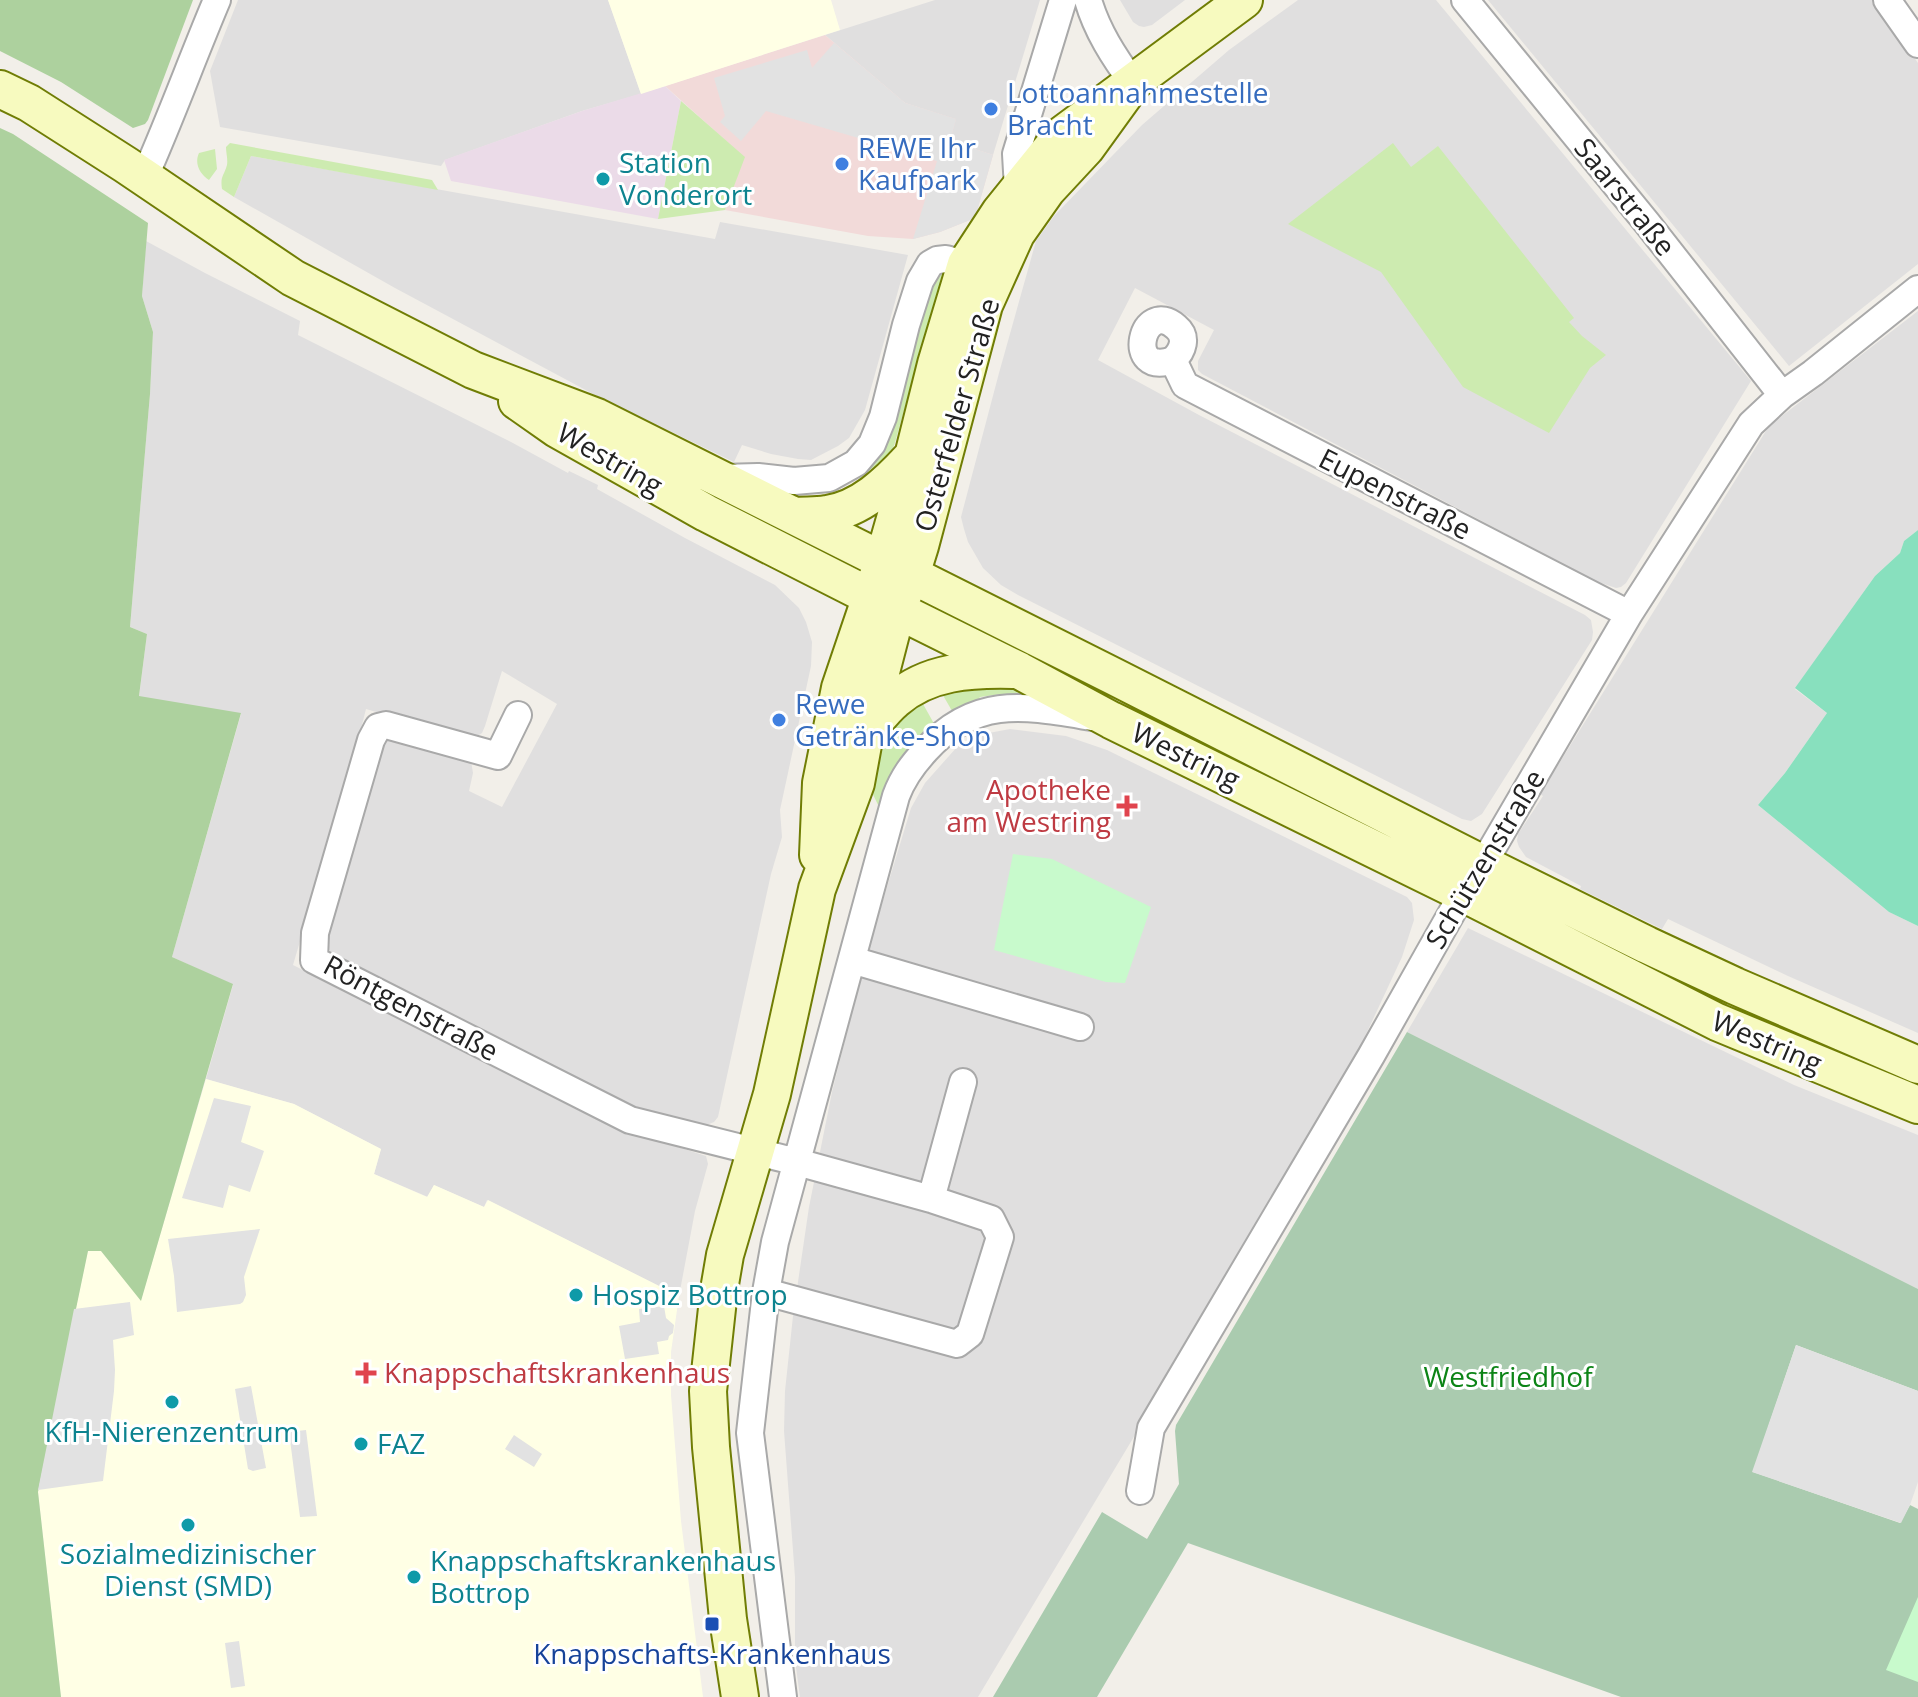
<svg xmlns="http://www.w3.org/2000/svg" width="1918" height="1697" viewBox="0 0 1918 1697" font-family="'Open Sans',sans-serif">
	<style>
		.residential { fill: #e0dfdf }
		.commercial { fill: #f2dad9 }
		.industrial { fill: #ebdbe8 }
		.education { fill: #ffffe5 }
		.grass { fill: #cdebb0 }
		.forest { fill: #add19e }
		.cemetery { fill: #aacbaf }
		.park { fill: #c8facc }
		.pitch { fill: #88e0be }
		.parking { fill: #e2e2e2 }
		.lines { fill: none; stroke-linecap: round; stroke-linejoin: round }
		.minor-casing { stroke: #a9a9a9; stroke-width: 30 }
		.secondary-casing { stroke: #707d05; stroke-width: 40 }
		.minor { stroke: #fff; stroke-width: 26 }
		.secondary { stroke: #f7fabf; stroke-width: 36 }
		.shop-dot { fill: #3f7fe0; stroke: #fff; stroke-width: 3 }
		.culture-dot { fill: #0f9aa8; stroke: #fff; stroke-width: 3 }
		.health-dot { fill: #e0444e; stroke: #fff; stroke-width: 3 }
		.transit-dot { fill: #1a4fb4; stroke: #fff; stroke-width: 3 }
		.labels { text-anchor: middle; stroke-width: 6; stroke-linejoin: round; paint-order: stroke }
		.shop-label { font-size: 28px; fill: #366cbe; stroke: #fff; text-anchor: start }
		.culture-label { font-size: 28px; fill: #0d838f; stroke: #fff; text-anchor: start }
		.street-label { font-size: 28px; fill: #222; stroke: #fff }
		.health-label { font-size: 28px; fill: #be3a42; stroke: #fff; text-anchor: end }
		.park-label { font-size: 28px; fill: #0c8416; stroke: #fff }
		.transit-label { font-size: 28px; fill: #164399; stroke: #fff }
	</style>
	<rect width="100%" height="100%" fill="#f2efe9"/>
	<path class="residential" d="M238,0H608L641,94L582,111L445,160L441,166L220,127L210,71Z
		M935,0H1040L993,155L949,141L955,119L905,103L825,35Z
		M1120,0H1185L1152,25L1144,27L1139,26L1133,22Z
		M1298,0H1436L1751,381L1626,583L1621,587L1616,588L1598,582L1202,374L1198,370V361L1214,330L1135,288L1098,360L1199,415L1585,615L1591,620L1593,632L1592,640L1482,814L1471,821L1462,819L1018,595L1001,585L983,568L968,542L964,529L961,517L999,373L1036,241L1054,216L1142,125L1229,50Z
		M1488,0H1874L1918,63V264L1789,366Z
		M251,156L715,239L720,222L908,255L865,410L849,438L838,446L811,460L798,459L771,454L742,445L734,462L595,395L395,288L234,197Z
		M146,241L205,273L300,321L298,335L511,442L568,473L569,471L598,485L597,489L685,538L775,585L799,608L806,622L812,642L811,666L780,810L782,837L771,874L718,1117L714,1122L704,1126L698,1125L639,1109L337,959L333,956L327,946L326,939L382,745L385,741L390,738L471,761L473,773L469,791L502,807L557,704L502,671L485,726L482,733L474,738H464L366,709L350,772L293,965L398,1018L656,1140L706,1156L708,1164L695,1211L679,1296L487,1200L484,1207L434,1185L428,1197L374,1174L381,1149L294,1104L206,1079L233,985L172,957L241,714L139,697L147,634L130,627L150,394L153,332L142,296Z
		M1918,311V530L1904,541L1900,553L1875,576L1795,689L1827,713L1785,773L1758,805L1889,912L1918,926V1033L1788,976L1668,919L1662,929L1580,889L1581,886L1526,857L1519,847L1517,841L1518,834L1543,796L1540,794L1769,426Z
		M1010,729L1066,736L1107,750L1407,897L1412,903L1414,920L1402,957L1361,1045L1343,1079L1269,1200L1132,1440L978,1697H800L795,1660V1577L784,1431L785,1391L793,1316L809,1207L832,1092L867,953L911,808L925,783L957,747L978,735Z
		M1468,928L1794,1085L1918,1135V1289L1407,1032Z"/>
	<path class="commercial" d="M825,35L905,103L956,119L950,141L993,155L975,218L940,232L913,239L868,236L725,210L744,157L665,86Z"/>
	<path class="industrial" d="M665,86L681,101L658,219L451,181L444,160L582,111Z"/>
	<path class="education" d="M608,0H831L840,30L641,94Z
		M206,1079L294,1104L381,1149L374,1174L427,1197L434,1185L484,1207L488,1200L679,1296L671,1352V1395L681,1521L703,1697H61L38,1492L88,1250L101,1251L141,1300Z"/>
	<path class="grass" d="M681,101L745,157L725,210L658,219Z
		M230,143L432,180L438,190L251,156L234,197L222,189C220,176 224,176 227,165C228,159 226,153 226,147Z
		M1393,143L1411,167L1438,146L1574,318L1569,322L1582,336L1606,355L1590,368L1549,433L1463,387L1381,272L1288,224Z
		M215,149L217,169L209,180C200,174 194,164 199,153Z
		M934,271L948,272L934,304L894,446L887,463L864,490L856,470Z
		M991,678L1030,695L1001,694L980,697L974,706L955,716L937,685Z
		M918,695L937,729L921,744L909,748L891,777L880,809L865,778L870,756Z"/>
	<path class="forest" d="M0,0H193L148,120L145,124L133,128L61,82L0,51Z
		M0,128L13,134L148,223L142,296L153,332L150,394L130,627L147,634L139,696L241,713L172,957L233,984L141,1301L101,1251H88L38,1492L61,1697H0Z"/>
	<path class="cemetery" d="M1407,1032L1918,1289V1391L1796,1345L1753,1472L1900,1523L1910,1505L1918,1509V1697H1621L1188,1543L1097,1697H993L1102,1512L1147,1539L1179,1484L1175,1431L1176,1425Z"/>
	<path class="park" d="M1013,854L1052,859L1151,907L1125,983L1106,982L994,950Z
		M1918,1597V1682L1886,1670Z"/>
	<path class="pitch" d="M1918,530V926L1889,912L1758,805L1785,773L1827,713L1795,688L1875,576L1900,553L1904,541Z"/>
	<path class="parking" d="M834,43L905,103L956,119L950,141L993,155L975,218L940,232L913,239L937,161L766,111L741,141L720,122L725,116L714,78L807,50L812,68Z
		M214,1098L251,1106L241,1142L264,1151L250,1192L229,1185L223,1208L182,1198Z
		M260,1229L244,1277L246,1295L243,1302L240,1304L177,1312L174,1276L168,1239Z
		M130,1302L134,1335L113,1340L115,1370L114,1391L103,1481L38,1490L74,1309Z
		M664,1306L666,1318L674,1325L673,1333L669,1336L668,1340L657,1342L659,1354L625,1359L619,1326L640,1322L639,1309Z
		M1796,1345L1918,1391V1482L1910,1505L1901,1523L1752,1472Z
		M251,1386L266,1468L253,1471L248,1469L235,1389Z
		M306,1430L317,1516L300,1517L289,1432Z
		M514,1435L542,1454L534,1467L505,1449Z
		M239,1641L245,1686L231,1688L225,1643Z"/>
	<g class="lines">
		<defs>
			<path id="minor" d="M1088,0C1097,31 1114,57 1133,83
				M1465,0L1647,223L1782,395
				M1887,0L1918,44
				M144,178C170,120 192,59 217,0
				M1018,189L1016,154L1063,0
				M1173,360C1123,378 1142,297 1176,327C1188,337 1183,351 1173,360L1185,385L1629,614
				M721,478L758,477L794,481L829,478L856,463L872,444L883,417L906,325L920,281L930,264L937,260L946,259L966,264
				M518,715L498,756L386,725L378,727L371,740L315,933L314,960L630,1120L797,1162L931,1199L991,1219L1000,1237L970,1334L957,1344L766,1292
				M852,960L1080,1027
				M931,1199L963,1082
				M1140,1491L1151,1428L1371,1056L1463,893L1483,864L1629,614L1751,424L1782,395L1813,373L1918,289
				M783,1697L750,1433L766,1292L775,1242L896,796C903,777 913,764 926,750C976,695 1025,706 1092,717"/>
			<path id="secondary" d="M0,89L29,103L126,165L293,278L473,370L597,417L1115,677L1483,864L1647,945L1735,986L1918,1065
				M517,401L557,429L706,513L897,610L1020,671L1111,720L1463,893L1717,1022L1918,1105
				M795,516C805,515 816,516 827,514C861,509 888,483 910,459
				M866,732C875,722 884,709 895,700C928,671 971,669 1013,670
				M818,855L821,783L840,688L883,561L913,456L936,364L966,264L1000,212L1063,134L1244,0
				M740,1697L728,1619L711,1447L708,1391L719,1290L725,1255L772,1094L817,889L856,783L865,734L897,610L911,575L920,546L984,305L1016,234L1047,190L1086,148L1133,83"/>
		</defs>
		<use href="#minor" class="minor-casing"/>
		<use href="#secondary" class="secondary-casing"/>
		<use href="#minor" class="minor"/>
		<use href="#secondary" class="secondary"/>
	</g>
	<g class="shop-dot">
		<circle cx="991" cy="109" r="8"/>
		<circle cx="842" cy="164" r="8"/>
		<circle cx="779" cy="720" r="8"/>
	</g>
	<g class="culture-dot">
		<circle cx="603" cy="179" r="8"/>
		<circle cx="576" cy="1295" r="8"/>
		<circle cx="172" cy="1402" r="8"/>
		<circle cx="361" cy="1444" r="8"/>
		<circle cx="188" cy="1525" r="8"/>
		<circle cx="414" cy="1577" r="8"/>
	</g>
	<g class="health-dot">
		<path d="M1123 794h8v8h8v8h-8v8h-8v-8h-8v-8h8z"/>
		<path d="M362 1361h8v8h8v8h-8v8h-8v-8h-8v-8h8z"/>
	</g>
	<rect class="transit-dot" x="704" y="1616" width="16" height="16" rx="4"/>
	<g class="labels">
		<g class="shop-label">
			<text x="1007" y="103">Lottoannahmestelle<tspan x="1007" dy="32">Bracht</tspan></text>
			<text x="858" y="158">REWE Ihr<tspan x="858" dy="32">Kaufpark</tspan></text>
			<text x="795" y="714">Rewe<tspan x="795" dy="32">Getränke-Shop</tspan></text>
		</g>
		<g class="culture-label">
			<text x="619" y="173">Station<tspan x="619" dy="32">Vonderort</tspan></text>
			<text x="592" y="1305">Hospiz Bottrop</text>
			<text x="172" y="1442" text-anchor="middle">KfH-Nierenzentrum</text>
			<text x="377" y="1454">FAZ</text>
			<text x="188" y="1564" text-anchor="middle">Sozialmedizinischer<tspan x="188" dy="32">Dienst (SMD)</tspan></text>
			<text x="430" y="1571">Knappschaftskrankenhaus<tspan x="430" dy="32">Bottrop</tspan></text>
		</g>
		<g class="street-label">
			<text transform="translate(1625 197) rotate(51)" y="10">Saarstraße</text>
			<text transform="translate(957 415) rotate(-74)" y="10">Osterfelder Straße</text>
			<text transform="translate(610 459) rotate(30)" y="10">Westring</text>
			<text transform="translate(1395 494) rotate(27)" y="10">Eupenstraße</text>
			<text transform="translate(1186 756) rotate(26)" y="10">Westring</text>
			<text transform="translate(1485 859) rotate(-59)" y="10">Schützenstraße</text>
			<text transform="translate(411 1008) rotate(28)" y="10">Röntgenstraße</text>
			<text transform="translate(1767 1042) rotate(23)" y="10">Westring</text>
		</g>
		<g class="health-label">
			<text x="1111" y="800">Apotheke<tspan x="1111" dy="32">am Westring</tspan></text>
			<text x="384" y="1383" text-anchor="start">Knappschaftskrankenhaus</text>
		</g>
		<g class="park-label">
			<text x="1508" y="1387">Westfriedhof</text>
		</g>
		<g class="transit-label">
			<text x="712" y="1664">Knappschafts-Krankenhaus</text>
		</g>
	</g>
</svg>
